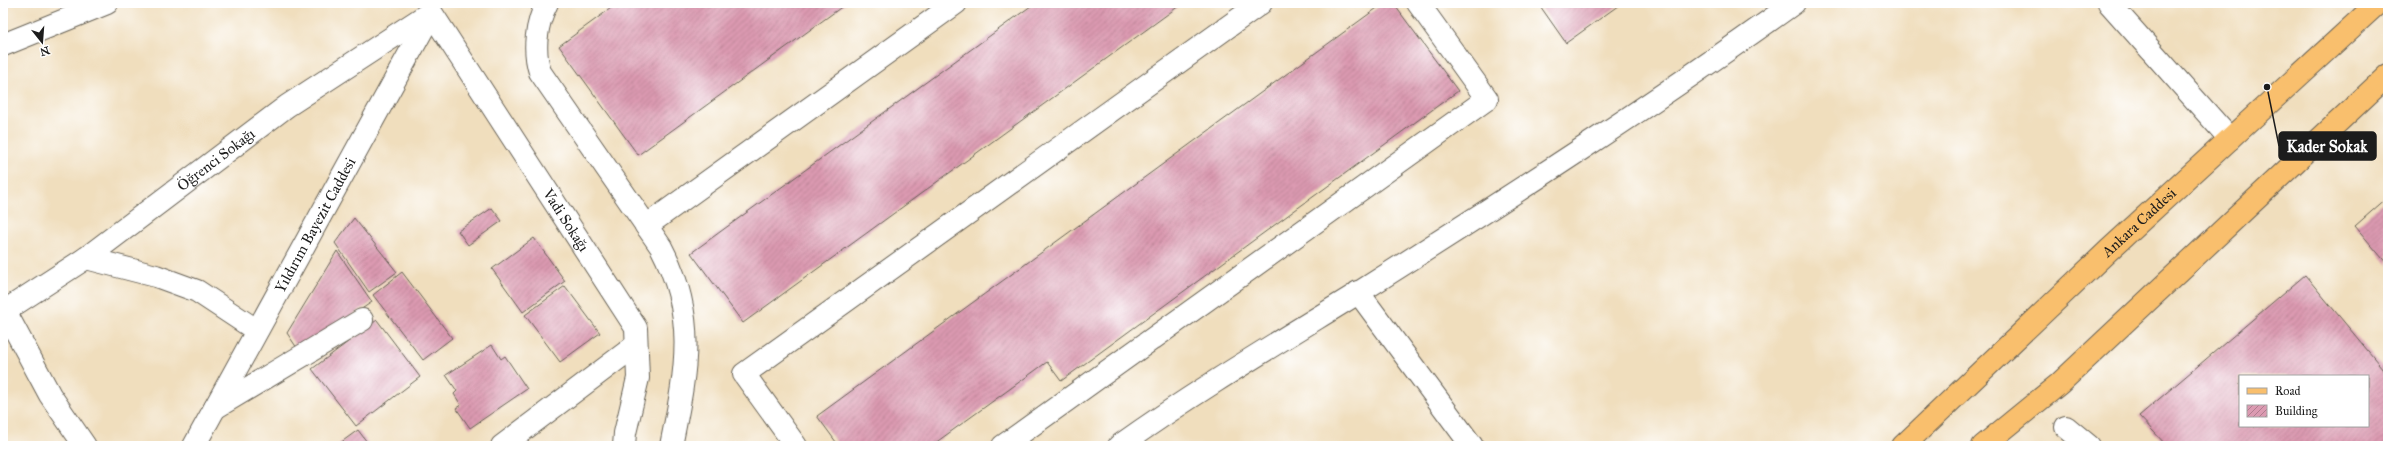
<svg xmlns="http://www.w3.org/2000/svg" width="2391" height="449" viewBox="0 0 2391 449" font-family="'IM FELL Great Primer',serif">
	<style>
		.building { fill: url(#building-hatch); fill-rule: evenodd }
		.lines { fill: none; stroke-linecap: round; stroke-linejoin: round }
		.minor-casing { stroke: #666054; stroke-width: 24 }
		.major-casing { stroke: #666054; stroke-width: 24 }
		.minor { stroke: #fff; stroke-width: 22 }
		.major { stroke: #f9bf6d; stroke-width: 22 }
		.labels { text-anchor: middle; stroke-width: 4; stroke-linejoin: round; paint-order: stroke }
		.street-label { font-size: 15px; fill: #1c1c1c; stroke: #fff }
		.leader { fill: none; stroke: #1c1c1c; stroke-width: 1.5 }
		.callout-dot { fill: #1c1c1c; stroke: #fff; stroke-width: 1.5 }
		.callout { fill: #1c1c1c; stroke: #1c1c1c; stroke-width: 1.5 }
		.callout-label { font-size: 16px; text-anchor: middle; font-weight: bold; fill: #fff }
	</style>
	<defs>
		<pattern id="building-hatch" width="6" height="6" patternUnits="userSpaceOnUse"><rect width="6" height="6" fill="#db9ab1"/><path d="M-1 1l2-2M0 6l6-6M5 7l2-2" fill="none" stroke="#b17d8f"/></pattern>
	</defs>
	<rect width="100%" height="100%" fill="#fff"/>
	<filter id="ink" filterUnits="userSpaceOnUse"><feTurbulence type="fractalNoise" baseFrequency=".025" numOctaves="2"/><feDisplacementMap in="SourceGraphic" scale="8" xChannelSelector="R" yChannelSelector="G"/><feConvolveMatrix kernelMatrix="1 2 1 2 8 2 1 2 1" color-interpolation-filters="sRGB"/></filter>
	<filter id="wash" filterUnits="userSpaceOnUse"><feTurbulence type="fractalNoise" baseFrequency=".012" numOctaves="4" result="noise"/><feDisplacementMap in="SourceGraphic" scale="16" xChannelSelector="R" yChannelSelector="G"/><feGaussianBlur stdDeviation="0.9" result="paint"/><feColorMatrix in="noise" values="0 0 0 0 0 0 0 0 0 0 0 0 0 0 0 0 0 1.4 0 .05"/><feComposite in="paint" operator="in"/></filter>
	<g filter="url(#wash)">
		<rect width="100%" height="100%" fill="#f0debd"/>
		<g id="blocks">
			<path class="building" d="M618,3H847L638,155L559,46Z
				M1035,3H1183L743,323L691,253Z
				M1384,3H1393L1458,91L1061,381L1047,362L931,446H839L817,416Z
				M1538,3H1622L1566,43Z
				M2388,197V265L2355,226Z
				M492,208L502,221L468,245L458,231Z
				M354,218L397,272L369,292L335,243Z
				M534,238L565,281L523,312L492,269Z
				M337,251L372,302L299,351L287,333Z
				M402,272L452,338L423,360L373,295Z
				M2305,275L2388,375V446H2167L2139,416ZM2240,376H2368V426H2240Z
				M565,286L600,333L560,362L525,315Z
				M377,320L420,377L356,426L312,369Z
				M492,345L501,359L505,356L527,389L470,428L456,408L461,405L454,394L457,391L446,375Z
				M358,430L370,446H336Z"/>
		</g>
	</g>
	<g filter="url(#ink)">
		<use href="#blocks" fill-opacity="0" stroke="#666054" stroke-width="1"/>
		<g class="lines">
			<defs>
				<g id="minor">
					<path d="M547,3C536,24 533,50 540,72L661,247C698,318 686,371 671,446"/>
					<path d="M2109,3L2230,139"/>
					<path d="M3,45L107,3"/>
					<path d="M646,226L956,3"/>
					<path d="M86,258L156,276L197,291L256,330"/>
					<path d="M1358,292L1472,446"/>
					<path d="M5,311L50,395L85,446"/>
					<path id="s1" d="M3,312L86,258L287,106L431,12L636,328L638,378L625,433L624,446"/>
					<path d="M215,408L362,320"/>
					<path d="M2066,427L2089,446"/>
					<path id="s2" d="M194,446L430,16"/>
					<path d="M502,446L636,345"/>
					<path d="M796,446L744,374L1261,3"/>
					<path d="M1003,446L1487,99L1418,3"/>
					<path d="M1119,446C1196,391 1277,343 1358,293C1505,200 1652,105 1794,3"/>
				</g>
				<g id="major">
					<path id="s3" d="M1903,446L2109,250L2378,3"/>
					<path d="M1983,446L2059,384L2388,75"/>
				</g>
			</defs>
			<use href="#minor" class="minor-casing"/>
			<use href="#major" class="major-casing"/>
			<use href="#minor" class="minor"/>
			<use href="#major" class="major"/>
		</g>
	</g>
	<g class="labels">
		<g class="street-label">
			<text dy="5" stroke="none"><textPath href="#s1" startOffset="262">Öğrenci Sokağı</textPath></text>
			<text dy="5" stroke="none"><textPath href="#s1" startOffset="771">Vadi Sokağı</textPath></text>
			<text dy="5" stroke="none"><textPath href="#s3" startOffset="325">Ankara Caddesi</textPath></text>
			<text dy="5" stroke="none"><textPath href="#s2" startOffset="252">Yıldırım Bayezit Caddesi</textPath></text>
		</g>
	</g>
	<path class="leader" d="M2267 87L2279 146"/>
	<circle class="callout-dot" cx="2267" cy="87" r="4"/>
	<rect class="callout" x="2279" y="132" width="97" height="28" rx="4"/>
	<g class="callout-label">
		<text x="2327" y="152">Kader Sokak</text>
	</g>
	<rect width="2391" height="449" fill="none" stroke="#fff" stroke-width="16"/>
	<rect x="2239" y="375" width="130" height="52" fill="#ffffff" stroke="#a4a4a4"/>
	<rect x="2247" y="388" width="20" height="6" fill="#f9bf6d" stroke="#a4a4a4"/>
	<text x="2275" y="395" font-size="12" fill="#1c1c1c">Road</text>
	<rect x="2247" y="405" width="20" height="12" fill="url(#building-hatch)" stroke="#a4a4a4"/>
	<text x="2275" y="415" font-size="12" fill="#1c1c1c">Building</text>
	<g transform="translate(42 42) rotate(163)" stroke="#ffffff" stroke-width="3" paint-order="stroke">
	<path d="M0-3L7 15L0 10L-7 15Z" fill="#1c1c1c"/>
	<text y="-6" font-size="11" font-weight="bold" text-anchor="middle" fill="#1c1c1c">N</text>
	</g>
</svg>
